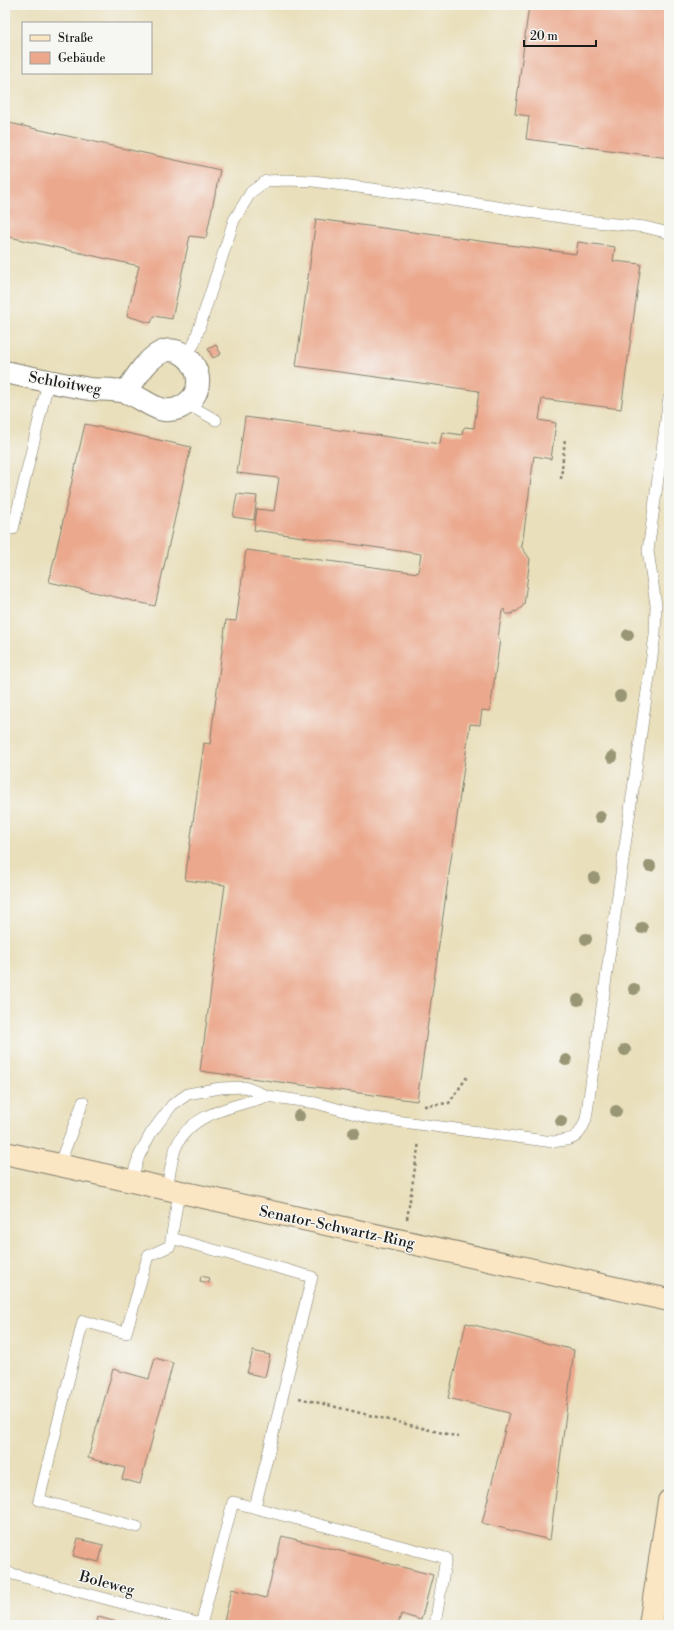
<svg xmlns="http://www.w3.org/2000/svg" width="674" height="1630" viewBox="0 0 674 1630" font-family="'Libre Bodoni',serif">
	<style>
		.building { fill: #eba88d }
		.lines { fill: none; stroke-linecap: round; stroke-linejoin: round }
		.lane-casing { stroke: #827e6c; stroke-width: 12 }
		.street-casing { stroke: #827e6c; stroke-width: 24 }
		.secondary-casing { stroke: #827e6c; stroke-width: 24 }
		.path { stroke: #827e6c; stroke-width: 2.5; stroke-dasharray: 3 3; stroke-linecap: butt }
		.lane { stroke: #fff; stroke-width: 11 }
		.street { stroke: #fff; stroke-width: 22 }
		.secondary { stroke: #fbe6c4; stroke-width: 22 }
		.tree { fill: #989675 }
		.labels { text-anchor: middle; stroke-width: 3; stroke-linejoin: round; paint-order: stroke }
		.street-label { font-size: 15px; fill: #1c1c1c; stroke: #f6f6f2 }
	</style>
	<rect width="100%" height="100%" fill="#f6f6f2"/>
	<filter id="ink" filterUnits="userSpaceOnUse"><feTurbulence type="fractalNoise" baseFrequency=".025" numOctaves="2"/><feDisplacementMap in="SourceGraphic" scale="8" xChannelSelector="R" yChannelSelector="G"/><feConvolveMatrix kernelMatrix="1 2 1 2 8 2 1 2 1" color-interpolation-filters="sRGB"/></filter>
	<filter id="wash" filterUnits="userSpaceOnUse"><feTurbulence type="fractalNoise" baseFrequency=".012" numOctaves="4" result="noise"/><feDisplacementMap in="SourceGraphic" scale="16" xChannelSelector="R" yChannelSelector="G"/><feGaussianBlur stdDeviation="0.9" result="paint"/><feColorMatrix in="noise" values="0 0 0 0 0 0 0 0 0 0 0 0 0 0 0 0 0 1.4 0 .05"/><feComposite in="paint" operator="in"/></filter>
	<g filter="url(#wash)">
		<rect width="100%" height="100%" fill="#e9dfbb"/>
		<g id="blocks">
			<path class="building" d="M529,5H669V158L526,139L529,116L515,114Z
				M5,122L220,170L206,238L190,236L172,319L154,316L151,323L127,316L139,266L5,236Z
				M316,219L576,254L578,242L615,247L613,261L641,264L621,409L542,399L539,420L556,423L551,459L534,456L522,546H521L530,559L524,605L516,612L514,611L512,614H506L504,609L502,611L498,638L500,639L490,711L482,710L480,725L470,724L417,1101L200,1071L225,885L185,880L204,743L210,744L226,620L236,621L246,550L418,573L421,554L254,530L257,509L274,511L279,478L237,473L245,417L440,444L442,432L462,435L463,429L465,427L474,428L479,391L296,366Z
				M216,345L221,354L213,358L208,349Z
				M85,424L191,447L155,606L49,582Z
				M237,494L257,496L254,520L233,517Z
				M201,1276L210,1278L209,1283L200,1281Z
				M466,1323L574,1350L550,1540L482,1523L509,1413L448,1398Z
				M253,1351L270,1355L265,1377L247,1373Z
				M155,1358L173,1363L140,1484L122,1479L125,1468L88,1458L113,1369L149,1379Z
				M282,1536L433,1575L421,1620L401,1614L398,1625H223L232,1589L266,1598Z
				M78,1539L103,1545L99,1562L73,1556Z
				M98,1617L128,1625H96Z"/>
		</g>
	</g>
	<g filter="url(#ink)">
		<use href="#blocks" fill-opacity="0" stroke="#827e6c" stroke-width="1"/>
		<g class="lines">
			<defs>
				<path id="lane" d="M186,356L194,344L234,220L251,192L266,181L287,180L313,181L446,199L586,221L645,227L669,233
					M187,404L216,420
					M5,527L13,529L48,382
					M59,1165L83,1102
					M131,1181L139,1156L151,1133L172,1105L188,1094L220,1088L245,1087L267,1096L316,1103L366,1117L553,1142C574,1139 578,1140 586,1119L655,635L656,605L648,551L669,398
					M167,1189C169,1177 171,1164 174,1153C186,1112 234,1108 267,1096
					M171,1238L312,1277L255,1507
					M137,1527L39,1500L83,1321L126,1333L148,1256L170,1246L179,1192
					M5,1572L201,1624
					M201,1625L233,1502L446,1558L435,1625"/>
				<path id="street" d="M5,372C33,378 61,384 89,389C101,390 114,389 125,392C144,397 158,417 179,408C219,390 188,338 160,353C145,361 136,378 126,392"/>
				<path id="secondary" d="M5,1153L669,1300
					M650,1625L669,1501"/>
			</defs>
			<use href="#lane" class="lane-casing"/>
			<use href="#street" class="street-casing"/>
			<use href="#secondary" class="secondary-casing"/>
			<path class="path" d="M561,479L565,438
				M424,1106L449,1103L467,1077
				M407,1219L419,1142
				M299,1398L459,1437"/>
			<use href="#lane" class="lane"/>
			<use href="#street" class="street"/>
			<use href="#secondary" class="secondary"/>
		</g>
		<g class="tree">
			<circle cx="628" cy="635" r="6"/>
			<circle cx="620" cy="696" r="6"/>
			<circle cx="612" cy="757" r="6"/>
			<circle cx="600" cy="817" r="6"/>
			<circle cx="650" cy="866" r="6"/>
			<circle cx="594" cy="878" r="6"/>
			<circle cx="642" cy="928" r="6"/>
			<circle cx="586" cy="939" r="6"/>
			<circle cx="634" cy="989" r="6"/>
			<circle cx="578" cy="1000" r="6"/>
			<circle cx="625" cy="1050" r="6"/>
			<circle cx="566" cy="1060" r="6"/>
			<circle cx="616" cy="1111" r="6"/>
			<circle cx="299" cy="1116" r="6"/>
			<circle cx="561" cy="1121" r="6"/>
			<circle cx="354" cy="1133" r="6"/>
		</g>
	</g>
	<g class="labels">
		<g class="street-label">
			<text transform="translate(65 383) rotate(10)" y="5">Schloitweg</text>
			<text transform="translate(337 1227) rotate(12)" y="5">Senator-Schwartz-Ring</text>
			<text transform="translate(107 1583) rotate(15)" y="5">Boleweg</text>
		</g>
	</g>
	<rect width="674" height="1630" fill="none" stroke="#f6f6f2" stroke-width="20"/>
	<rect x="22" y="22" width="130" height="52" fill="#f6f6f2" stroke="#9f9f9c"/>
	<rect x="30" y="35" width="20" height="6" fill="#fbe6c4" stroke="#9f9f9c"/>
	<text x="58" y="42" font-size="12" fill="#1c1c1c">Straße</text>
	<rect x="30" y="52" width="20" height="12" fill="#eba88d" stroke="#9f9f9c"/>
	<text x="58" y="62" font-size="12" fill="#1c1c1c">Gebäude</text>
	<path d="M524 40v6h72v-6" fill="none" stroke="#1c1c1c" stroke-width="2"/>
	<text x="530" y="40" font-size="12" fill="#1c1c1c" stroke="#f6f6f2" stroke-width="3" paint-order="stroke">20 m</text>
</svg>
